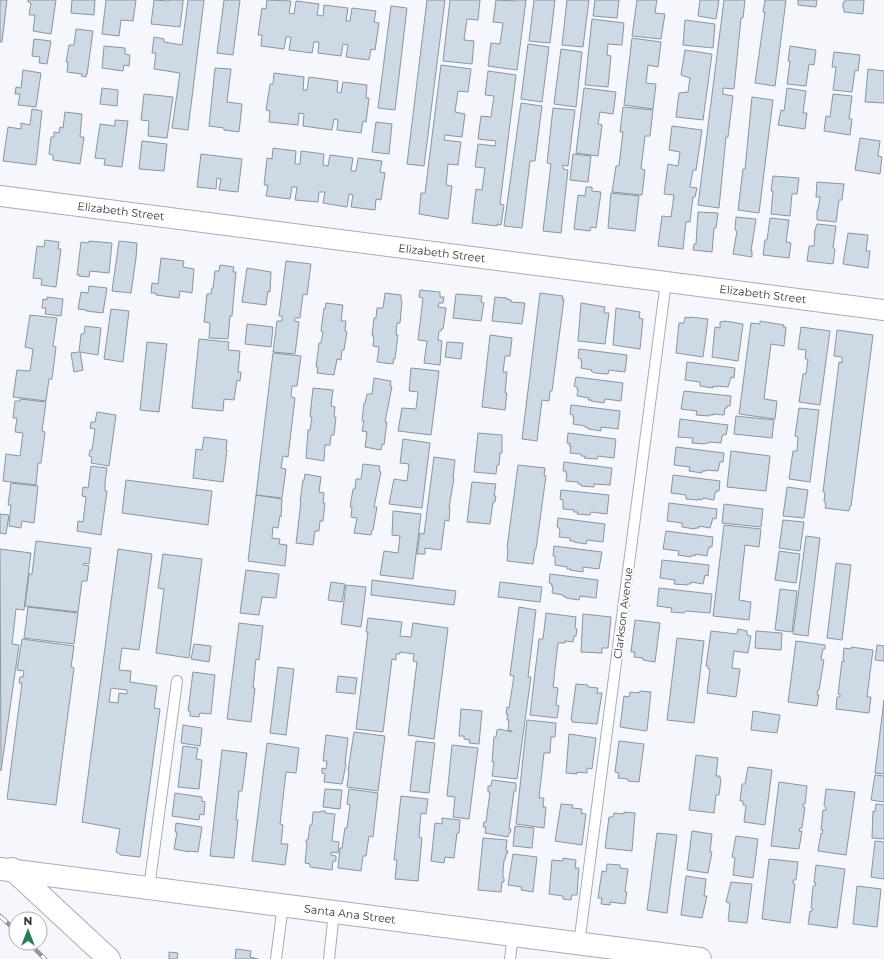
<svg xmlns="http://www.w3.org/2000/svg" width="884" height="959" viewBox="0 0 884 959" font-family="Montserrat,sans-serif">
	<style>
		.building { fill: #cdd9e4; stroke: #8a959f; fill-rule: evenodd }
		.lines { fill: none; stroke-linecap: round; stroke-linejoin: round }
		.lane-casing { stroke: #a6acb9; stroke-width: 12 }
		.street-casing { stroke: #a6acb9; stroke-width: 22 }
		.secondary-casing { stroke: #a6acb9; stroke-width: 24 }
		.lane { stroke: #fff; stroke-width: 10 }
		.street { stroke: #fff; stroke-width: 20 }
		.secondary { stroke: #fff; stroke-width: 22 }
		.rail-casing { stroke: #93959b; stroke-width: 4.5 }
		.rail { stroke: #fff; stroke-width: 3; stroke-dasharray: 9; stroke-linecap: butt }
		.labels { text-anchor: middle; stroke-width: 4; stroke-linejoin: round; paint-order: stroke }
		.street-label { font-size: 11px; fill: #33353a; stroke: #fff }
	</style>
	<rect width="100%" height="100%" fill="#f5f7fd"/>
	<path class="building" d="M0,0H7L2,42H0Z
		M28,0H56L51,34L33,31L35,15H29L31,3L28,2Z
		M72,0H95L94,15L71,13Z
		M106,0H136L133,21L121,20L119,36L102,34Z
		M154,0L169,1V0H184L182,3H183L180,27L151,24Z
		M188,0H204L188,130L172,128L180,73L154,69L156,53H152L154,37L164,39V42L182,45Z
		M224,0H240L233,55L217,53Z
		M267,0L291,1L289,13L294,14L296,1L319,4L317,15L323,16L324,5L348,8L346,21H350L352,8L376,11L374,22L379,23L375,50L371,49L369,60L346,57L348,45L343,44L341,56L318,53L319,42H314L312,53L289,50L291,37H286L284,49L261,46L262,35H258L262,8L266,9Z
		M427,0H445L424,166L407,164Z
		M450,0H480L478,20L467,19L464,40L474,41L472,64L443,61Z
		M496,0L516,1V0H526L517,70L488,66L491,43L500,44L503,23L493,22Z
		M534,0H555L550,43L529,41Z
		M567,0H589L583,47L562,45Z
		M595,0H619L617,18L593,16Z
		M637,0H657L655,13L665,14L661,39L632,36Z
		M700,0H719L716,19L698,16Z
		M724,0H745L743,18H741L734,89L723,88V94L733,96L728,137H726L719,208L698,205Z
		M765,0H786L775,86L755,83L765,12H763Z
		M798,0H817L816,7L798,5Z
		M845,0H864L863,14L844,12V8H843V2H845Z
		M391,6L407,8L395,110L378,108Z
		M592,19L624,23L622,45L608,44L607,55L611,56L608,87L585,85Z
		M685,20L715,24L713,48L683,45Z
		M76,29L93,31L87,75L86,74V77L81,76L82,74L67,72L68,62H66L69,45H74Z
		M632,38L661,42L658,67L648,65L646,83L656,84L653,109L624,105Z
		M34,39L51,41L47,64L39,63L40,57L32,56Z
		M528,44L549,47L542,102L521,99Z
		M104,46L125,48V54L130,55L129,66L124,65L123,71L102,68Z
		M790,46L816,50L814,65L809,64L806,86L787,84L790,61H788Z
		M561,49L582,52L576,107L554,104Z
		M685,50L712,54L703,120L676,117L679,93L688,92L690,78L681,75Z
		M834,52L860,55L858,71L855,70L852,92L833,90L836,67H832Z
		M441,65L471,69L468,92L458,91L455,112L465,114L462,137L445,135L444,140L461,142L458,165L448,164L446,185L452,186L448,219L419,214L421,193H425Z
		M215,68L231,69L227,102L242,104L239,132L224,130V128L209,126Z
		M868,69L884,71V103L865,102Z
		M23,70L41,73L36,107L18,105L20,94H15L16,87L21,88Z
		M488,71L516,75L500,204L504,205L501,225L497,224V226L472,223L476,189L482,190L485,168L475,167L478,144L495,146L496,141L478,139L481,116L491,117L494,96L485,95Z
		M274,73L304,77L303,90H307L309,77L338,81L337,92L341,93L343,82L367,85L366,98H369L366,122L363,121L361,133L337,130L338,120L334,119L332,130L303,126L304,114L299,113L298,125L269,122L270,111L266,110L270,84H273Z
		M102,88L118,90L117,106L100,104Z
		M584,88L616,92L613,114L600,112L598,124L602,125L598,156L576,153Z
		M787,88L806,91L803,113H807L805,129L778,125L781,110L784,111Z
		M144,94L173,97L167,138L148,136L149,121L141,120Z
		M833,94L852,96L849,119H852L850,135L824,131L826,116L830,117Z
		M752,97L773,100L759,213L738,210L743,169H745Z
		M521,103L542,106L535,161H530L522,228L504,226Z
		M623,107L653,110L650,136H645L641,169L645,170L642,195L612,192L616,166H619L623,132H620Z
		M553,108L575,110L568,166L563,165V169L568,170L561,233L543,231L551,164L547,163Z
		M32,109L42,111L36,165L3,161L8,127L21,129V123L30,125Z
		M65,112L82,114L80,137H84L80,164L53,160V155L49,154L51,137H54V132L59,133L60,127L63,128Z
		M115,120L128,121L122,167L104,165L105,159L95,158L100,124L115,126Z
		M376,122L392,124L389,154L372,152Z
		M672,126L702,130L696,170H693L690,187L697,188L695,197H693L690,222H686L683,249L658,246L662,216L671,217L674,195L664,194L668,164L678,166L680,152L669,150Z
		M860,138L880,141L878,156L882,157L880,174L855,170Z
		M142,141L167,144L164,171L139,169Z
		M273,148L296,151L295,164H300L301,151L324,154L323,165L328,166L330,155L353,158L351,171H356L358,158L382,161L380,172L385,173L381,200L376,199L375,210L351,207L353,195L349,194L347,207L323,203L325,192H319L318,202L295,200L297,187H292L290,199L266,196L268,185H264L267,158L272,159Z
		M201,154L242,159L238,192L219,190L221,179L217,178L216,189L197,187Z
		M573,154L591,156L588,182L570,180Z
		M773,176L799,178L797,194H792L790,216L771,214L773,191H771Z
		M817,182L844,184L842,200H839L836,222L817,220V210H818L820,197H816Z
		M586,187H592V191L601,192L596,228L591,227L590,231L574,229L578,195L585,196Z
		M611,193L639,196L635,231L608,228Z
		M698,212L718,213L716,228H714L712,252L693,250L694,244H696Z
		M736,217L756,219L751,251H752V257L733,254L737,231L735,230Z
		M770,218L789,220L786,242L791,243L789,258L763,255L765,240H767Z
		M817,224L836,226L833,248L835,249L833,264L807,261L809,246H814L815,233H814Z
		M848,233L868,235L866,251H870L868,268L843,264Z
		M45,240L59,242L58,249H61L56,287L41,285L42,279L33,278L37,246L44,247Z
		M89,241L112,243L109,273L90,271L89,277L79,276L80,275H77L81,242L88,243Z
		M119,241L137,243L136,258L131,293L112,291Z
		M161,258L184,261L183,267L194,269L192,293L180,291L179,298L156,295V293H151L152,283L158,284Z
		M286,261L311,264L307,295L303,294L300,318H295L294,321L299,322L295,354L273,352L277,321H282V316H279Z
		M220,265L234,267L233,272H236L232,316H230L228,339L209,338L210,323L204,322L207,294H211L212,288H213L215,271H219Z
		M247,268L271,272L270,292L268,291L266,305L242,302Z
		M89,286L107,288L103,313L86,311V310L78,309L81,292L88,293Z
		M420,290L440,292V297H444L443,303H439L438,307L446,308L443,329L442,328L441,331H439L438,340L442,341L440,365L424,363L427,341L418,340L423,298L419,297Z
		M385,293L401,295V301H402L400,323H397L396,335H398L395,359L394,358L393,364L377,362L379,347L373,346L374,336H372L374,318H376L377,308H383Z
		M540,293L563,296L562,299H564L552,391H550L549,401L542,400L537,441L522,439Z
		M456,294L482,296L481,302L484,303L481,321L453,318Z
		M47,297L63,299L61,316L45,314L46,308H42L43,299L47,300Z
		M495,297L507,298V299L511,300V302L525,303L522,324L492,321Z
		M326,303L343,305L341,321H346L345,331L347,332L344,350H342L341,360L337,359L334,375L317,373L318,367H316L319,343H321L323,332L321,331L324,308L325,309Z
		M581,303L605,307L604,313H609L605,344L578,341Z
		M616,308L640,312L639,318L643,319L640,349L613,345Z
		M111,309L129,311L123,362L104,359Z
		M30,315L57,318L53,346L56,347L52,379H49L46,401L13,397L17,370L30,371L33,349L25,347Z
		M685,317L690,318V317L708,319L703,357L676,353L679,323H684Z
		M725,321L743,324L738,361L712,357L715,327L720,328V322Z
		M760,321L784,325L783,327H786L784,346L771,344L764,399L777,401L775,419L739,414L751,323L760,324Z
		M247,324L273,327L271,347L245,344Z
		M85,326L101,328L98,355L80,352L83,370L74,372L71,353L79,352L81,334H84Z
		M801,327L830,331L820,405L799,402L803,374H806L808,359H805L806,350L798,349Z
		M837,330L873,335L851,506H850L849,511L825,508L826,503L824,502L825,492H823L839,362L842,363V357L834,356Z
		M490,335L512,338L510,356H505L503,372H507L505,393H507L505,410L482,407Z
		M199,339L229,342L228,350L240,351L238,372H241L240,381L237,380L234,400L224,399L223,411L192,408Z
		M147,342L167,344L159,412L140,410Z
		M447,342L463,343L461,359L445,357Z
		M579,349L627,355L625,372L609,370L608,374L595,373L591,371L592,370L581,368L582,361H581V359L578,358Z
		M273,353L301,356L297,386H292L291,397L295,398L288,457L283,456L281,468L286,469L282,498L256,495Z
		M687,362L735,368L734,378L731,377L728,387L717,386L716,387L713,386V388L700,386V382L685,380Z
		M411,368L439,371L431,435L398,431L402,408L416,409L418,392L409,391Z
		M576,377L623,383L621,401L605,399L604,403L591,401L592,400H588L589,398L577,396L578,389H577V387L574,386Z
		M374,378L391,381L390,386H392L385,422H387L384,445L382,444L381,450L365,447L367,432L362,431L364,421H362L364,403H365L367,394H372Z
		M313,388L333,390L331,406L335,407L334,417H336L334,435H331L330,445H325L324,461L306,458L308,430H310L312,417H310Z
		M684,391L731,396L730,406H727V408H725L724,415L713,414V415H709V416L696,415L697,411L681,409Z
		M20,399L46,402L42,431L45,432L41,463H38L36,485L3,481L6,454L20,456L23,433L15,432L17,418H13L15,401H20Z
		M571,405L620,411L618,429L601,427V431L588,429V428L585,427V426L573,424L574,417H573V415L570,414Z
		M799,408L819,410L810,482L789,479L793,451H797L798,437L795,436Z
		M97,412L116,415L109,466L91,463L92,457L89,456L90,450H92L95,429L90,428L91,422H95Z
		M736,416L774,420L772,438L734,434Z
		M680,419L728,425L726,435L724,434L723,436H722L721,443L709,442V443H706L705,444L692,443L693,438L678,437Z
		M478,433L502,435V453H500L499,465H497L496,474L474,472Z
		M568,433L616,439L614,458L598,456L597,459L584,458L585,456H581V454L570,453L571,446H569L570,443H567Z
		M204,437L227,440L226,450H227L223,482L193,478L196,449L202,450Z
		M403,439L430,443L422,508L389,504L394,479L407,481L409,464L400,463Z
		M676,447L724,453L723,462H720L718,471L706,470V471H702V473L689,471L690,467L674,465Z
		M731,451L770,456L766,491L727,487Z
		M434,457L455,460L453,478H454L449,508H450L449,521L445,520L441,550L425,548V554H417L420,533L424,534Z
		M564,462L612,468L610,485L594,484V487L581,486V484H578V482L566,481L567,474H566V471H563Z
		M363,464L380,466L379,471L381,472L374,507H377L373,530H372L371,535L354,533L357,518L351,517L352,507H350L353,489H355L356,479H361Z
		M518,465L545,468L544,475L546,476L536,549H535L533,564L507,561L508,549L507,548Z
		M91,466L107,468L105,483V491H107L101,535L77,531L78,521L83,522L86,497L82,496L83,487L88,488Z
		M305,474L321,477L319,492L324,493L323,503H325L323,521H320L319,531H315L313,545L296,543L301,502H300L303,480H304Z
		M673,475L720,481L719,491H716V493H715L714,500L703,498L702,500L698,499V500L686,499V495L671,493Z
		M126,480L212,491L208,525L122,513Z
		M472,482L496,484L494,496H496L495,502H493L490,524L467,522Z
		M11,483L38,486L34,523L22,521L21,528L9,526L11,505H8Z
		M787,487L808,490L804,518L783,516Z
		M561,490L609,495L607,514L591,512L590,515L577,514L578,512H574V510L563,509V500L560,499Z
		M256,495L282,499L281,517L280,516L278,528L273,527L272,538L280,539L279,544L287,545L285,566L248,561Z
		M669,503L717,509L716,519L713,518L710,528L699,526V528H695V529L682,527V523L667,521Z
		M724,504L763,509L761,527L722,523Z
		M393,511L421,514L413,579L380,575L384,551L398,553L400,536L392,535Z
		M0,514L9,515L6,534L0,533Z
		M558,518L605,524L603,542L587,540L586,544L574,542V541H570V538L559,537L560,530L559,528L557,527Z
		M783,520L804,522L800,551L779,548Z
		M724,525L761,529L759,547L745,545L739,600L751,602L749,620L713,616Z
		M666,531L713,537L712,547H709V549H708L707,556L695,554V556L691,555V557L678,555L679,551L663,549Z
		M806,536L820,538L808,636L793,634Z
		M36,541L91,548L89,564L84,563L83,565L89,566L87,581H82L78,612L25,606L29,574H32Z
		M554,546L602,552L599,569L583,567V572L570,570L571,569H567V567L555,565V556H553Z
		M0,549L31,553L24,610L16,609L12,644L19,645L1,771Z
		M118,549L152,554L139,650L122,648L119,670L131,671L130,682L157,686L154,708L160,709L140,857L120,855V854L116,852L120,829L82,822ZM111,688L127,690V694L119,693L118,703L109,702Z
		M779,551L800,554L796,583L775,580Z
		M163,554L202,559L189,658L156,653L164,589L158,588Z
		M662,560L709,565L708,576L705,575L703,584L691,582V584H687V585L674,584L675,580L660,578Z
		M836,563L851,565L842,640L827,638Z
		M246,570L279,574L276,598L262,597L259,615L240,613Z
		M550,574L598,580L596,598L580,596L579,600L566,598V597L563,596V595L552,593L553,586H551L552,584L549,583Z
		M372,580L456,591L454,605L371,595Z
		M331,582L345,584L342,602L328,600Z
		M500,582L542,587L540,602L498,597Z
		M346,585L366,587L361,627L341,624Z
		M659,588L712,594L710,613L686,611L684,613L671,612L672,608L657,606Z
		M780,589L797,591L792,632L775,630Z
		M28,607L78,613L74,644L24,638Z
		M519,607L536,610L528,677H531L517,779L492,776L494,762H492L494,737H496L497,730H498L499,729L512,732V731L508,730L509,720H507L508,714H506L507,707L509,708L514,676L510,675Z
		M546,613L576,617L575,628L577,629L576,636H574L573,642L565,641V643H558L553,687L558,688L556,705L559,706L557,718L530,715L539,639H543Z
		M583,614L611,617L608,648H602V653L581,652Z
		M368,618L402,622L400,636L411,637L413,623L448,628L434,739L408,735L417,662L413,661L414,654L400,652V654H396V660L392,659L383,732L356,729L368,632H366Z
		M635,620L660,623L655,662L643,660V658L634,657L635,652H631Z
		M239,623L263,626L259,660L256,659L253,688H255L251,722L227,719Z
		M738,629L747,631V635L751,636L748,653L734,651L732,668L740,669L736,697L707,693L710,669H708V666H706L711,631L737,634Z
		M756,631L782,633L781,650L755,648Z
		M677,638L704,641L694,723L667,720Z
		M22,639L74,646L71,667L74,668L56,805L7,799L22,683H19L20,677H23L24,671L17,670Z
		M796,641L825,645V649H823L821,659L824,660L819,690H818L817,695H819L817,706L788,702Z
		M194,644L211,646L209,662L191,659Z
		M877,645L884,646V661L875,660Z
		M851,647L873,650L867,697H871L869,713L836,709L837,697H840V694H838L842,661L844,662V659H843L844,648L851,649Z
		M278,667L294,669L286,735L270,733Z
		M193,672L215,675L211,714L200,713L199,717L190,716V711H188Z
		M338,676L357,678L355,694L336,692Z
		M576,684L588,685V687L598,688L597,693H602L597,724L572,722V720H571Z
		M640,691L651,692L647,730L646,731L620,727L624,696L629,697L630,692L639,693Z
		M884,700V774L875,773Z
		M461,709L482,711L479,744L469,743L470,740L464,739V736H459Z
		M753,711L780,715L777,733L751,730Z
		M527,720L556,723L555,737H551L550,753H544L539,798H544L543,807H546L544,828L516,824Z
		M183,725L202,728L200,746L181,743Z
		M354,732L385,736L378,791L347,787L349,771H348Z
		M569,734L596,738L592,769L587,768V773L577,772V774L566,773Z
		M326,735L348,738L345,764H346L342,784L324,782L325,774L322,773V768L326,769L327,761H323Z
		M416,741L435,743L429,793L410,791Z
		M619,741L644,744L639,782L628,781V779L618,778L619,773L615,772Z
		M267,743L299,748L296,773L286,772L280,824L283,825L281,844H288L285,865L252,861Z
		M452,745L478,748L469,819L453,817L455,797L447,796Z
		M183,746L198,748L196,759L202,760L199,789L178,787Z
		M222,750L247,753L242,791H239L236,820H238L234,858L210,856Z
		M696,755L718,758L716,776H720V779H721L719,795H716L714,813L689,810Z
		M748,767L772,770L765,825L744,822L746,805H743V801H740L742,784H745Z
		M875,775L884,776V802L871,800Z
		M492,780L516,783V791H514L509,829H511L510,833H509L508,837L485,833L486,827H483L484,822H486L490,792H488V786H491Z
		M779,782L807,786L805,804H803V807H805L802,828H800L799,831H802L799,849L771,846Z
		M325,789L342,790L340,809L323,807Z
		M349,789L378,793L373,837L369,836L366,856H363L361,871L338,868L340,848H342L345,828H347L350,805L347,804Z
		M826,789L855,792L846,855L818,851L821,833L822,834L823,830H821L823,810H826V807L824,806Z
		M175,793L202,797V801L205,802L204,815L200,814L199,820L172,816Z
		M401,796L428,799L426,814L421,813L419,837L422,838L418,881L395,879L397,860H394Z
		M561,804L573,805L572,808L582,809L581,813L586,814L582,845L555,841Z
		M876,804L884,805V839L872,838L873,811L875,812Z
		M321,811H325V813L335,814L332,841L339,842L338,853L331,852V855L336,856V861H333L332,870L310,867V864L305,863L307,843H306V840H308L310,825H312L313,812H321Z
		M624,812L635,813L632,851L605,848L609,817H613L614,813L624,814Z
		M442,818L460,820L459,833H457L454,858L445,857L444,863L431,861L435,823L442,824Z
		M176,823L202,827L198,852L189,851V852L174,849L177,832H175Z
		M515,826L534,828L532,848L513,846Z
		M692,831L712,834L710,852H712L708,873L687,870Z
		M657,833L677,835L667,913L647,910Z
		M736,836L758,839L753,878L733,875L735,858L732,857Z
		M483,838L507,840L506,851H508L507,854H506L505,860H504L503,872V878H504V882H502L501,892L478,890Z
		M875,841L884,842V879L871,877Z
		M513,854L537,857L533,892L521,890L522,887L508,885Z
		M563,858L576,860L575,868H579L577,895H572L571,900L563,899V896L549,894L552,860L563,861Z
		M769,859L798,862L796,880H793V883L795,884L790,923L762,919Z
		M607,864L620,865V868L628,869L625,892H627L625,904L610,902V905L601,904L602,898H598L602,871L606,872Z
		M816,865L845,869L837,928L808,924L810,911H812L813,909L811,908L813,886H815L816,883H814Z
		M686,876L706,879L704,896H707L702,918L681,915Z
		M731,882L752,884L747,923L728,921L730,903L726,902Z
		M857,886L881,889L877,927L853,924Z
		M236,949L251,951L250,957L258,959H235Z
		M169,952L178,953L177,959H169Z"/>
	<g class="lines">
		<defs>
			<path id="lane" d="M149,888L177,681
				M579,944L666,282
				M276,959L283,905
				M329,959L334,912
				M510,959L513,935"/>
			<path id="street" d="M0,196L884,310"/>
			<path id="secondary" d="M0,869L700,959
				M12,869L109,959"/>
		</defs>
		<use href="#lane" class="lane-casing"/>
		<use href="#street" class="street-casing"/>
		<use href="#secondary" class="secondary-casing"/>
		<use href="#lane" class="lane"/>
		<use href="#street" class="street"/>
		<use href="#secondary" class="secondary"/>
		<defs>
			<path id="rail" d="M0,916L16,931
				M29,943L45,959"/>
		</defs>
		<use href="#rail" class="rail-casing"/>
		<use href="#rail" class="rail"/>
	</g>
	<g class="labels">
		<g class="street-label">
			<text transform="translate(121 211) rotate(7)" y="4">Elizabeth Street</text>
			<text transform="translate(442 253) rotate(7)" y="4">Elizabeth Street</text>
			<text transform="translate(763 294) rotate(7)" y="4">Elizabeth Street</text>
			<text transform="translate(623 613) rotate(-83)" y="4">Clarkson Avenue</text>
			<text transform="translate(350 914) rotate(7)" y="4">Santa Ana Street</text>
		</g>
	</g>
	<g transform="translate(28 931)"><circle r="19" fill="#ffffff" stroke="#adaeb0"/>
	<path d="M0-3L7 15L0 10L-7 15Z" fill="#268055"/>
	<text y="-6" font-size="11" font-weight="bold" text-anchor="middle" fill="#33353a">N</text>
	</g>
</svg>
